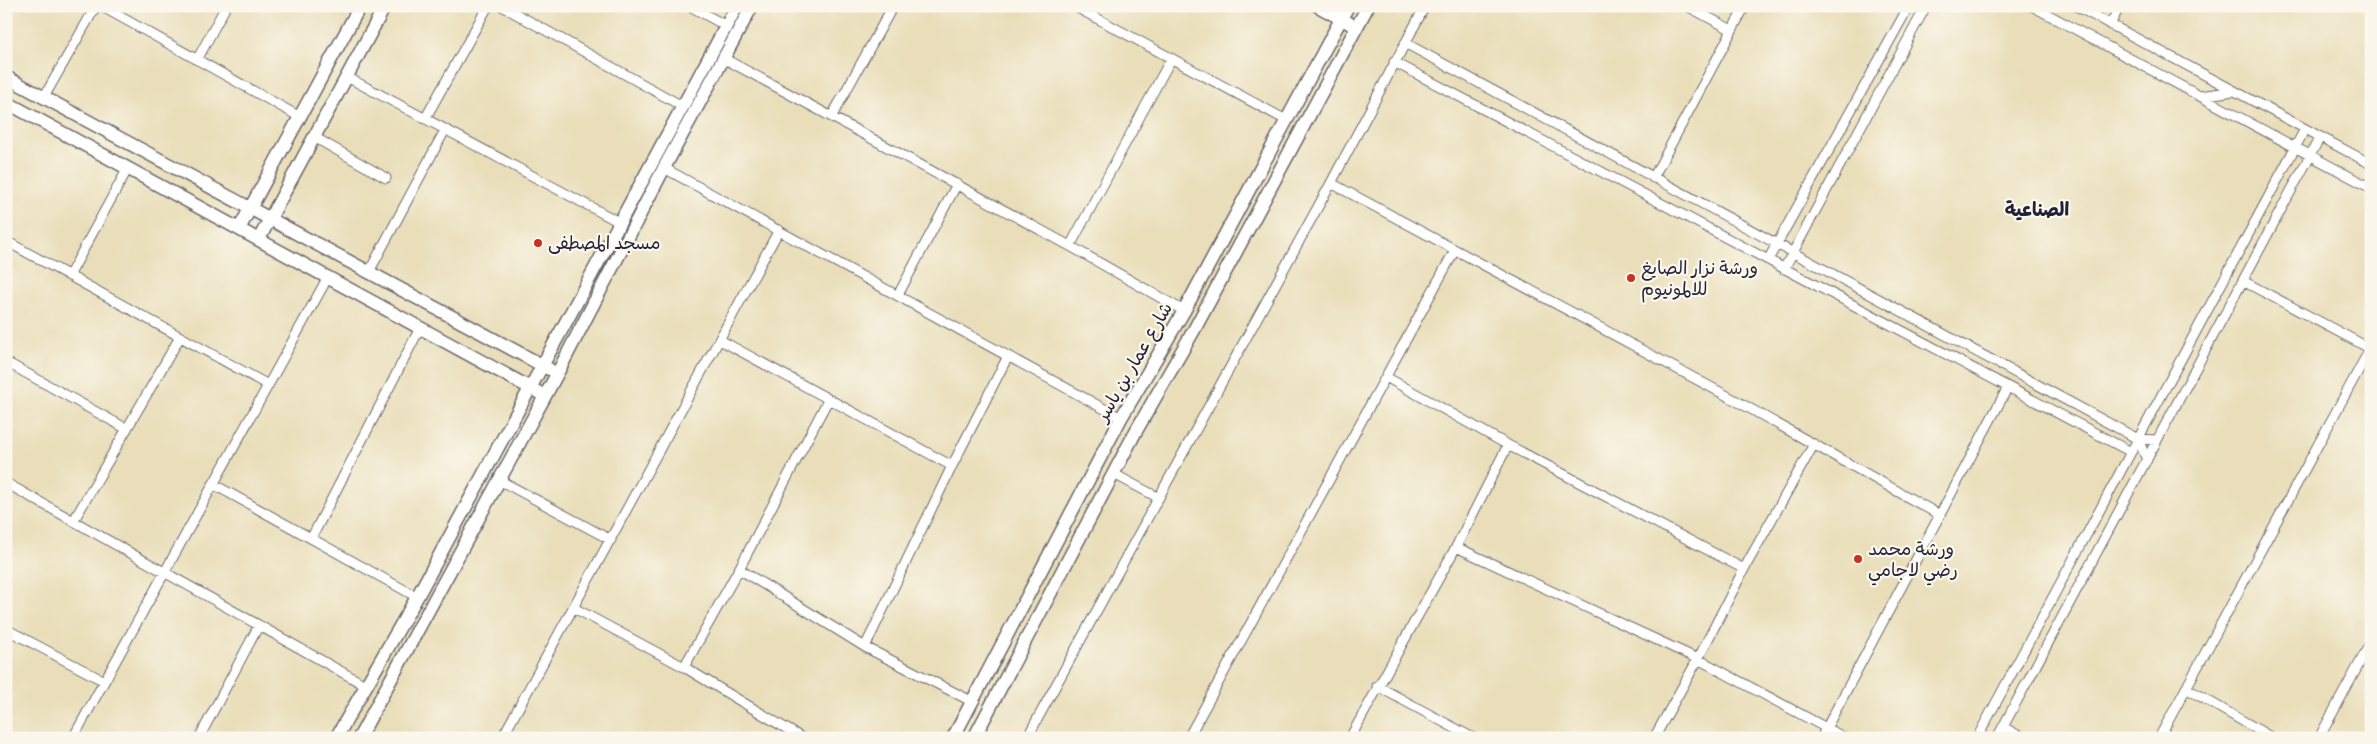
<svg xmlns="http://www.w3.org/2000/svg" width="2377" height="744" viewBox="0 0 2377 744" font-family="Itim,'Playpen Sans Arabic',sans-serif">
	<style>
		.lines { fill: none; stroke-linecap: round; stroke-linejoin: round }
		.street-casing { stroke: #686467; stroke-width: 11 }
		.secondary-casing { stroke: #686467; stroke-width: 15 }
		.street { stroke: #fff; stroke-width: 9 }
		.secondary { stroke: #fff; stroke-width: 12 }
		.poi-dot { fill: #c8321e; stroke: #fbf7ec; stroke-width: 2 }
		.labels { text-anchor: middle; stroke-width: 4.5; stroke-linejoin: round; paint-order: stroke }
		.poi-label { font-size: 18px; fill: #22223b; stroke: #fbf7ec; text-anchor: start }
		.street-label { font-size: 18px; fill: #22223b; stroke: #fbf7ec }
		.neighbourhood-label { font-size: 19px; font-weight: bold; fill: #22223b; stroke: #fbf7ec }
	</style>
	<rect width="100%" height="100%" fill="#fbf7ec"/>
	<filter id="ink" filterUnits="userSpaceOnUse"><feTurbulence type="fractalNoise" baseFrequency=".02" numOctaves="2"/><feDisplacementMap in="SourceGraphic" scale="10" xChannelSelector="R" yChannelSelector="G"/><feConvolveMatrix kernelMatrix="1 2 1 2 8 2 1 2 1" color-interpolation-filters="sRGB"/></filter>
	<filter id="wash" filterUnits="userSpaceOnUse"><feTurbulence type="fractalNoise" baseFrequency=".0096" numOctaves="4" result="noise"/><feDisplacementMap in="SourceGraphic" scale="20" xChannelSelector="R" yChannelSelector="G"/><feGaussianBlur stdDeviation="1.12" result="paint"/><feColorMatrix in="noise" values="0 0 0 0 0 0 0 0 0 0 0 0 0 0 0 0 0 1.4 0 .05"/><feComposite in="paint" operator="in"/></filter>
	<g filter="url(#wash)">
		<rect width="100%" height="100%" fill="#e9deb9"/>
	</g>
	<g filter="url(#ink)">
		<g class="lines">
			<defs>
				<path id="street" d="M101,6L300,117
					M502,6L682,106
					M690,6L726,26
					M1074,6L1286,120
					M1687,6L1732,30
					M2032,6L2371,188
					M2076,6L2371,164
					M2110,25L2120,6
					M1405,43L2138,439
					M723,58L1070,246L1184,311
					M197,60L226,6
					M1394,62L2131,452
					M347,77L619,222
					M2200,96L2234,91
					M44,97L96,6
					M832,116L893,6
					M425,119L488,6
					M314,137L386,178
					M664,168L1121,418
					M1653,178L1745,6
					M1331,183L1733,399L1938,514
					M6,241L268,385
					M1070,246L1171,59
					M1768,260L1909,6
					M1784,269L1926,6
					M369,272L445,130
					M69,276L128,168
					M2243,281L2371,349
					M898,295L957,184
					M720,340L952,466
					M6,362L127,429
					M1386,377L1508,445L1744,569
					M2147,460L2138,439L2157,440
					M1114,474L1159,498
					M499,480L611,540
					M6,483L365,685
					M213,484L417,597
					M74,520L180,337
					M312,537L420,328
					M1456,547L1698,659L1845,738
					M739,569L865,647L973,702
					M574,608L684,667L802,738
					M6,629L104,681
					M865,647L952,466L1008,356
					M684,667L739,569L828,400
					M1377,686L1473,738
					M2186,688L2272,738
					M2003,727L2023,738
					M73,738L328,277
					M199,738L259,625
					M502,738L779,230
					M1027,738L1331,183L1425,6
					M1188,738L1455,250
					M1350,738L1456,547L1508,445
					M1654,738L1698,659L1744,569L1814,444
					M1821,738L2008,387
					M1977,738L2305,129
					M1997,738L2320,137
					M2159,738L2370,349
					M2319,738L2371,642"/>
				<path id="secondary" d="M1318,6L1349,23
					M6,77L549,369
					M6,102L545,396
					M239,229L360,6
					M259,239L385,6
					M336,738L417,597L737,6
					M359,738L557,374L664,168L752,6
					M953,738L1121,418L1184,311L1348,6
					M974,738L1136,431L1194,330L1368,6"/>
			</defs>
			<use href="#street" class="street-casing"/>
			<use href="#secondary" class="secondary-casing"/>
			<use href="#street" class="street"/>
			<use href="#secondary" class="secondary"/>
		</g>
	</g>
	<g class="poi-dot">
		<circle cx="538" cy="243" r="5"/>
		<circle cx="1631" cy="278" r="5"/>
		<circle cx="1858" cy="559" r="5"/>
	</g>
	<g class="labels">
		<g class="poi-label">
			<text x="548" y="249">مسجد المصطفى</text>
			<text x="1641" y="274">ورشة نزار الصايغ<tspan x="1641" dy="21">للالمونيوم</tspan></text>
			<text x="1868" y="555">ورشة محمد<tspan x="1868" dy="21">رضي لاجامي</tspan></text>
		</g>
		<g class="street-label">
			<text transform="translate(1134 362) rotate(-60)" y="6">شارع عمار بن ياسر</text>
		</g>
		<g class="neighbourhood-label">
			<text x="2037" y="216">الصناعية</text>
		</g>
	</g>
	<rect width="2377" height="744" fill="none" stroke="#fbf7ec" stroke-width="25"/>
</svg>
